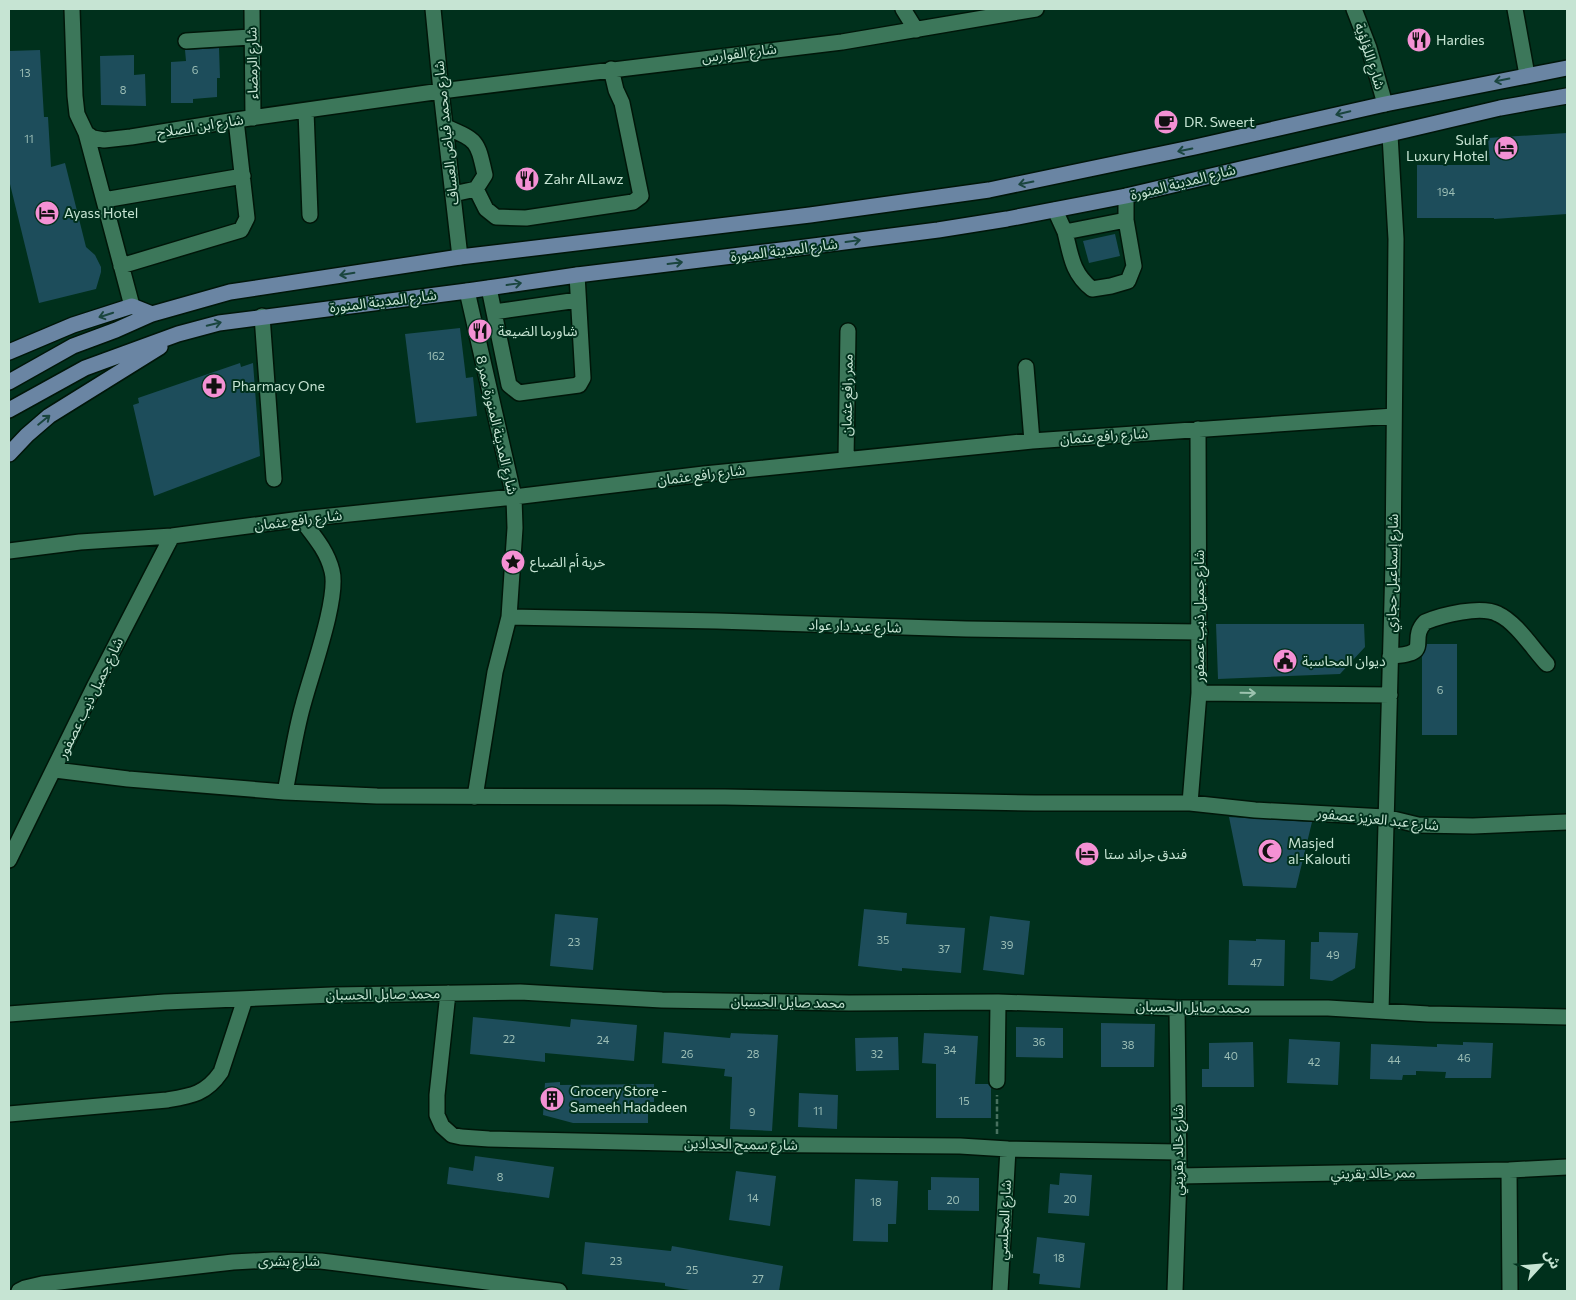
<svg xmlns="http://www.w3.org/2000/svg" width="1576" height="1300" viewBox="0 0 1576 1300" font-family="Commissioner,'Noto Sans Arabic',sans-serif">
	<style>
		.building { fill: #1d4d5b }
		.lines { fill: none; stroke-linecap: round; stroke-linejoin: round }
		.minor-casing { stroke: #001609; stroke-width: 18 }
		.major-casing { stroke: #001609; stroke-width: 18 }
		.path { stroke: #48715f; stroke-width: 2.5; stroke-dasharray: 5 2.5; stroke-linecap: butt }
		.minor { stroke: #3c775a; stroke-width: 15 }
		.major { stroke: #6a85a3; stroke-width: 15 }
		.oneway { stroke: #1a453e }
		.oneway2 { stroke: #9dc3af }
		.labels { text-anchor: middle; stroke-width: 4; stroke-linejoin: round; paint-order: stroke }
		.number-label { font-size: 11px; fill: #9cbeb5 }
		.poi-label { font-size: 14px; fill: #c6e4d3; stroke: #00301c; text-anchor: start }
		.street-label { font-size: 14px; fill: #c6e4d3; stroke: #00301c }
	</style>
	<rect width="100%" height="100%" fill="#00301c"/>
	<path class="building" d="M219,48L220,78H217V97L193,99V103H171V62L186,61L185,50Z
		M40,50L44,117H48L51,167L65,163L86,247L95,255L101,267V272L96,289L39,303L9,180V51Z
		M134,55V75L145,74L146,106L101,105L100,56Z
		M1567,133V214L1494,219V218H1417V165H1490L1488,138Z
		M1115,234L1120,256L1089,263L1083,241Z
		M460,328L466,378L473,377L477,416L416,423L405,334Z
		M240,363L241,367L253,363L260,456L154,496L133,405L139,403L138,398Z
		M1216,624H1364L1365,647L1340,674L1218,679Z
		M1427,644H1457V735H1422V657Z
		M1229,817L1312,822L1296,888L1243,886Z
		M864,909L907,913L906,924L965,928L961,973L902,968V971L858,966Z
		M555,914L598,918L593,970L550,966Z
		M990,916L1030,921L1024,975L983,970Z
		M1319,932L1358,933L1355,968L1332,981L1310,979L1311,942H1319Z
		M1256,939L1285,940L1284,986L1228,985L1229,940L1256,941Z
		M473,1017L570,1027L571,1019L637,1025L634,1061L545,1053V1062L470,1054Z
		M1101,1023L1155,1024L1154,1067H1101Z
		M1016,1027L1063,1028V1058L1016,1057Z
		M664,1032L730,1038L731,1033L778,1035L772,1131L730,1129L732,1077L724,1076L725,1069L662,1063Z
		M924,1033L978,1036L975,1084H988L991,1088V1118H936V1064L922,1063Z
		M898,1037L899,1070L856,1071L855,1038Z
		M1289,1039L1340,1042L1338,1085L1287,1083Z
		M1253,1042L1254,1087H1202V1069H1209V1043Z
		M1463,1042L1493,1043L1491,1078H1445L1446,1072L1416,1071V1075H1403L1402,1080L1370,1079L1371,1044L1437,1047V1044L1463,1045Z
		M560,1082V1085L654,1084V1102H648V1123H573L543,1115L545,1083Z
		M799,1093L838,1095L837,1129L798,1127Z
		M475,1156L554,1167L549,1198L447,1184L449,1167L473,1171Z
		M736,1171L776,1176L770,1226L729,1220Z
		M1060,1173L1092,1175L1089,1216L1048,1213L1050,1184L1059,1185Z
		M931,1177L979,1178V1211L928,1210V1190H931Z
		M855,1179L898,1181L896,1224H888V1242L853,1241Z
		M1037,1237L1085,1243L1080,1288L1039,1284L1040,1274L1033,1273Z
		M585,1242L671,1251L672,1246L783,1266L779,1291H696L665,1286V1283L582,1274Z"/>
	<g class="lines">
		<defs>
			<path id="minor" d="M72,9L75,96L77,114L86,133L93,138L104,140L131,137L236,120L441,91L842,42L1036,9
				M252,9L253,118
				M433,9L441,91L460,257
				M903,9L916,30
				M1354,9L1369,48L1385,104
				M1515,9L1527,75
				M186,41L251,37
				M306,111L310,215
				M446,127C478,141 477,140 485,175L476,189L453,194
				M86,133L132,306
				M476,189L486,209L496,217L526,218L633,202L641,196L622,103L616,90L611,69
				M104,200L243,176
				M1055,210L1065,232L1126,220V196
				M1065,232C1071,256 1072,273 1092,289L1111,286L1128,281L1134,266L1126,220
				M121,266L241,230L247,218L236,120
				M489,288L509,385L519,393L579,385L583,378L577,275
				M467,291L514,497L515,528L509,617L495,672L475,797
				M494,312L578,300
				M262,316L274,479
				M1026,367L1032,441
				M846,459L848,331
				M9,551L80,542L172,536L301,519L514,497L704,474L1032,441L1394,416
				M509,617L717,621L966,629L1200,632
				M1390,656C1435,654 1407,641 1425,622C1442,615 1481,605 1498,614C1516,622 1533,649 1547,664
				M1199,693L1390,695
				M55,770L128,779L285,792L377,796L725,797L1035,803H1190L1255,810L1385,817L1418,825L1473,826L1567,822
				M285,792C291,763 295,733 303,705C311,674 339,598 332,571C327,550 313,535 301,519
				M1190,803L1199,693L1198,429
				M9,860L94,687L172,536
				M448,993L437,1095V1115L442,1126L452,1135L461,1137L489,1139L715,1144L960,1146L1008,1149L1178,1152
				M1381,1011L1393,563L1396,239L1390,135
				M9,1014L165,1002L333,995L520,992L662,1000L849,1003L998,1002L1177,1008H1328L1428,1014L1567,1017
				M997,1081L998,1002
				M9,1114L167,1100C191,1096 206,1094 221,1072L245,999
				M1509,1170L1510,1291
				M1179,1176L1509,1170L1567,1167
				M19,1291L25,1288L42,1284L233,1262L273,1260L321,1261L559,1291
				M1000,1291L1008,1149
				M1175,1291L1179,1176L1177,1008"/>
			<path id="major" d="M9,352L73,325L132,306L152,314
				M9,382L73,346L116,330L152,314L230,292L460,257L810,215L989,190L1195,147L1385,104L1567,68
				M9,410L85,368L178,334L219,323L467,291L577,275L790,249L938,230L1007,219L1126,196L1500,108L1567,96
				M9,454L27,435L49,416L160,347"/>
		</defs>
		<use href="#minor" class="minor-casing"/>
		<use href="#major" class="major-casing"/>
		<path class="path" d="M997,1134V1095"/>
		<use href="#minor" class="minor"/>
		<use href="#major" class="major"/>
	</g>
	<defs><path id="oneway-shaft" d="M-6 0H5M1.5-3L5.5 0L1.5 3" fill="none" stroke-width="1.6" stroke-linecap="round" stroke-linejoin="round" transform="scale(1.25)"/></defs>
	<g class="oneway">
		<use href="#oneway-shaft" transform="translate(1502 80) rotate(169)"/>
		<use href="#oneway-shaft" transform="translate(1343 113) rotate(167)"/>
		<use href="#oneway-shaft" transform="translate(1185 150) rotate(168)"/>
		<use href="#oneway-shaft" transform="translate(1026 183) rotate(169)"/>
		<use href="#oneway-shaft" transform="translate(853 241) rotate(-8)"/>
		<use href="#oneway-shaft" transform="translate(675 263) rotate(-7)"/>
		<use href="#oneway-shaft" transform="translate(347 274) rotate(171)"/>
		<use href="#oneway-shaft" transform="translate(514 284) rotate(-8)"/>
		<use href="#oneway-shaft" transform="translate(106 315) rotate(162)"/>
		<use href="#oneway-shaft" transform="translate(214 324) rotate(-14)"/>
		<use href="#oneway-shaft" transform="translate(44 420) rotate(-39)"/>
	</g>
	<use class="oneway2" href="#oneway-shaft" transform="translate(1248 693) rotate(1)"/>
	<defs>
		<symbol id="restaurant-disc" viewBox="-11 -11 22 22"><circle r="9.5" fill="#f491d4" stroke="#00301c"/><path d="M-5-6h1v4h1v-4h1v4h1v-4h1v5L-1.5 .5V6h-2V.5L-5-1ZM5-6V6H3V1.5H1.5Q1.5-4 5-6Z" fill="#111"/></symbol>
		<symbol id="cafe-disc" viewBox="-11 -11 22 22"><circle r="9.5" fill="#f491d4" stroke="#00301c"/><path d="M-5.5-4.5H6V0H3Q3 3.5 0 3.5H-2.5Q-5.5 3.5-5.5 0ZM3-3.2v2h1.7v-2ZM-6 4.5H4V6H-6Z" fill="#111"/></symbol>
		<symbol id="hotel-disc" viewBox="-11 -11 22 22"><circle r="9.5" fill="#f491d4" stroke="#00301c"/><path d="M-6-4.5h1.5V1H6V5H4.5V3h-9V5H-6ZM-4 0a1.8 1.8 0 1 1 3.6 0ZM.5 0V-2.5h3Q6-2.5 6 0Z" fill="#111"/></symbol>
		<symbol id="pharmacy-disc" viewBox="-11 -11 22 22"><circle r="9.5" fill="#f491d4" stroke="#00301c"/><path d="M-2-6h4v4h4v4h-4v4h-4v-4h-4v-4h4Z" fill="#111"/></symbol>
		<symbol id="sight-disc" viewBox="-11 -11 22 22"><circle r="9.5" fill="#f491d4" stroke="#00301c"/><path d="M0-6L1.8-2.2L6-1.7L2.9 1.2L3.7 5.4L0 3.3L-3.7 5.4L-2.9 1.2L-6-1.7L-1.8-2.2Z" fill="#111"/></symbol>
		<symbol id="civic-disc" viewBox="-11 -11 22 22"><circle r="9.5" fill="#f491d4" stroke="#00301c"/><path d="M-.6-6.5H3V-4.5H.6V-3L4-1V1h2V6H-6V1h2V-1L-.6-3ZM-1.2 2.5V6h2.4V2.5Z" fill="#111"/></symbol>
		<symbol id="mosque-disc" viewBox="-11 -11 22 22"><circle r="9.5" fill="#f491d4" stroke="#00301c"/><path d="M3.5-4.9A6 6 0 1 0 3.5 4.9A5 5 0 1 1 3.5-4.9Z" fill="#111"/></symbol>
		<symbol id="building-disc" viewBox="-11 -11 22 22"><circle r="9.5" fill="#f491d4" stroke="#00301c"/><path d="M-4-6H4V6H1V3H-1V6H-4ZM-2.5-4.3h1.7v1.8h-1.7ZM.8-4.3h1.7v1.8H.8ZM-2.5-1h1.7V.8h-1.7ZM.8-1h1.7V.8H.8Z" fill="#111"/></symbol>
	</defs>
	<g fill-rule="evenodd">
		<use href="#restaurant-disc" x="1405" y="26" width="28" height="28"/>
		<use href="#cafe-disc" x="1152" y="108" width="28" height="28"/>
		<use href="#hotel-disc" x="1492" y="134" width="28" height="28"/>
		<use href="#restaurant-disc" x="513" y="165" width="28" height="28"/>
		<use href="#hotel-disc" x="33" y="199" width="28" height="28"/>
		<use href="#restaurant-disc" x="466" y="317" width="28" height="28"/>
		<use href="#pharmacy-disc" x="200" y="372" width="28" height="28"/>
		<use href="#sight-disc" x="499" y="548" width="28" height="28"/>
		<use href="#civic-disc" x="1271" y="647" width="28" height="28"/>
		<use href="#mosque-disc" x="1256" y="837" width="28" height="28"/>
		<use href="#hotel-disc" x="1073" y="840" width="28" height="28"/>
		<use href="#building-disc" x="538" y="1085" width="28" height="28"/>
	</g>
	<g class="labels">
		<g class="number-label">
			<text x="195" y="74">6</text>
			<text x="25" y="77">13</text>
			<text x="123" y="94">8</text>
			<text x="29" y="143">11</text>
			<text x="1446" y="196">194</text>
			<text x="436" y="360">162</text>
			<text x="1440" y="694">6</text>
			<text x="883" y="944">35</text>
			<text x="574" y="946">23</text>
			<text x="1007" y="949">39</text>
			<text x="944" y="953">37</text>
			<text x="1333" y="959">49</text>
			<text x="1256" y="967">47</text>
			<text x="509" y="1043">22</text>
			<text x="603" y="1044">24</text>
			<text x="1039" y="1046">36</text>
			<text x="1128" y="1049">38</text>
			<text x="950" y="1054">34</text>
			<text x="687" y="1058">26</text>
			<text x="753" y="1058">28</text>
			<text x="877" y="1058">32</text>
			<text x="1231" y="1060">40</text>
			<text x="1464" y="1062">46</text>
			<text x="1394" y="1064">44</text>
			<text x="1314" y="1066">42</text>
			<text x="964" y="1105">15</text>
			<text x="818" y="1115">11</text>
			<text x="752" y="1116">9</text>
			<text x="500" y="1181">8</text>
			<text x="753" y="1202">14</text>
			<text x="1070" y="1203">20</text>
			<text x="953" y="1204">20</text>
			<text x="876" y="1206">18</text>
			<text x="1059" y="1262">18</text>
			<text x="616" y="1265">23</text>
			<text x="692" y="1274">25</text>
			<text x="758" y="1283">27</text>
		</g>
		<g class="poi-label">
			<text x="1436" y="45">Hardies</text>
			<text x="1184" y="127">DR. Sweert</text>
			<text x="1488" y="145" text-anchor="end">Sulaf<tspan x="1488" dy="16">Luxury Hotel</tspan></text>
			<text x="544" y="184">Zahr AlLawz</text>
			<text x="64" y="218">Ayass Hotel</text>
			<text x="498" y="336">شاورما الضيعة</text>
			<text x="232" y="391">Pharmacy One</text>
			<text x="530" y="567">خربة أم الضباع</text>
			<text x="1302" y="666">ديوان المحاسبة</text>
			<text x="1288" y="848">Masjed<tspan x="1288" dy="16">al-Kalouti</tspan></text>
			<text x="1104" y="859">فندق جراند ستا</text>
			<text x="570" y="1096">Grocery Store -<tspan x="570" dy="16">Sameeh Hadadeen</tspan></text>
		</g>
		<g class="street-label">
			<text transform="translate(739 53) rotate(-7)" y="5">شارع الفوارس</text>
			<text transform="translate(1370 56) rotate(72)" y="5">شارع اللؤلؤية</text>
			<text transform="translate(252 63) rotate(-91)" y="5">شارع الرمضاء</text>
			<text transform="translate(200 126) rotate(-9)" y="5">شارع ابن الصلاح</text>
			<text transform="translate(446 133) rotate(-96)" y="5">شارع محمد فياض العساف</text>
			<text transform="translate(1183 182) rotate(-14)" y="5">شارع المدينة المنورة</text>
			<text transform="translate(784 250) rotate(-7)" y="5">شارع المدينة المنورة</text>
			<text transform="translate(383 301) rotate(-7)" y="5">شارع المدينة المنورة</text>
			<text transform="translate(847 395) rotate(-89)" y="5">ممر رافع عثمان</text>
			<text transform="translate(497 425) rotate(77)" y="5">شارع المدينة المنورة ممر 8</text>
			<text transform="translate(1104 436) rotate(-4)" y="5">شارع رافع عثمان</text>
			<text transform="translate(701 475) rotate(-7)" y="5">شارع رافع عثمان</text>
			<text transform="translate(298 520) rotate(-7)" y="5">شارع رافع عثمان</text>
			<text transform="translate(1392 573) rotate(-89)" y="5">شارع إسماعيل حجازي</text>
			<text transform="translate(1199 616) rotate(-90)" y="5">شارع جميل ذيب عصفور</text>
			<text transform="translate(855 626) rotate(2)" y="5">شارع عبد دار عواد</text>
			<text transform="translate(90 698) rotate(-64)" y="5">شارع جميل ذيب عصفور</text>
			<text transform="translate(1378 819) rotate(6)" y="5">شارع عبد العزيز عصفور</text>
			<text transform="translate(383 994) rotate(-1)" y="5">محمد صايل الحسبان</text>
			<text transform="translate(788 1002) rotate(1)" y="5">محمد صايل الحسبان</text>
			<text transform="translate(1193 1007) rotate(1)" y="5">محمد صايل الحسبان</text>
			<text transform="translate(741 1144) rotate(1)" y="5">شارع سميح الحدادين</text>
			<text transform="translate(1178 1150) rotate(-90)" y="5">شارع خالد بقريني</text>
			<text transform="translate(1373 1173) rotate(-1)" y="5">ممر خالد بقريني</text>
			<text transform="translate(1004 1220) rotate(-87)" y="5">شارع المجلسي</text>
			<text x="289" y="1266">شارع بشرى</text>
		</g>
	</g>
	<rect width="1576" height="1300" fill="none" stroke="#c6e4d3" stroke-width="20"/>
	<g transform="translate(1541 1265) rotate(64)" stroke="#00301c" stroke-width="4" paint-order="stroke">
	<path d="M0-4L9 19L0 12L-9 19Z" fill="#c6e4d3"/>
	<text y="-8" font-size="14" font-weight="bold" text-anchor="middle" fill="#c6e4d3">ش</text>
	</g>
</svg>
